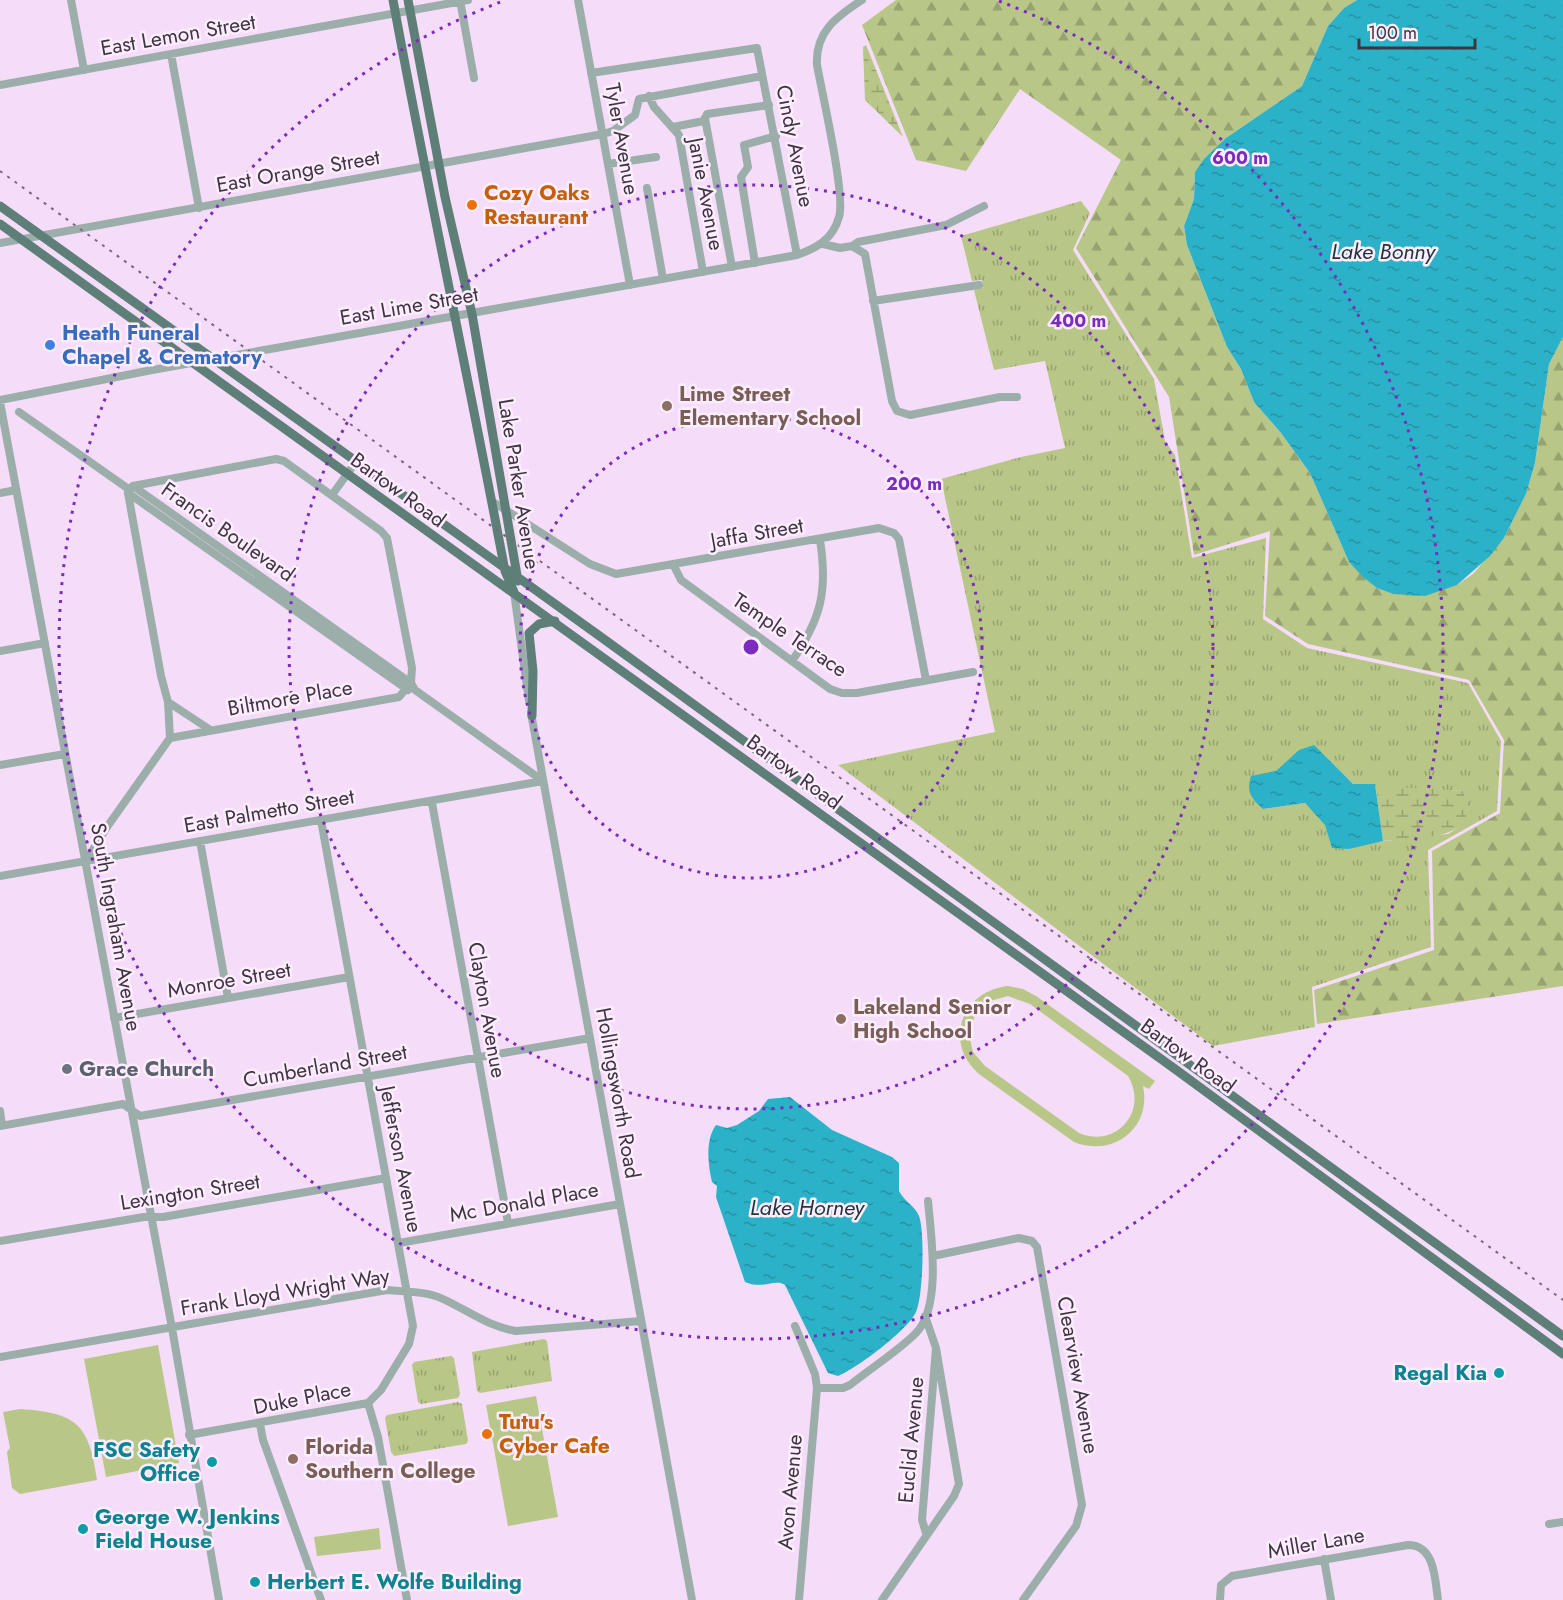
<svg xmlns="http://www.w3.org/2000/svg" width="1563" height="1600" viewBox="0 0 1563 1600" font-family="Jost,sans-serif">
	<style>
		.green { fill: #b8c787; fill-rule: evenodd }
		.forest { fill: url(#forest-firs) }
		.wetland { fill: url(#wetland-marsh) }
		.park { fill: url(#park-tufts); fill-rule: evenodd }
		.water { fill: url(#water-ripples) }
		.lines { fill: none; stroke-linecap: round; stroke-linejoin: round }
		.minor { stroke: #9caeaa; stroke-width: 8 }
		.major { stroke: #5d7f77; stroke-width: 9 }
		.rail { stroke: #77697a; stroke-width: 2; stroke-dasharray: 3 6; stroke-linecap: butt }
		.ring { fill: none; stroke: #7b2cbf; stroke-width: 3; stroke-dasharray: 3 6 }
		.food-dot { fill: #e8710a; stroke: #fdedff; stroke-width: 2 }
		.shop-dot { fill: #3f7fe0; stroke: #fdedff; stroke-width: 2 }
		.education-dot { fill: #8d6e63; stroke: #fdedff; stroke-width: 2 }
		.worship-dot { fill: #6b7280; stroke: #fdedff; stroke-width: 2 }
		.culture-dot { fill: #0f9aa8; stroke: #fdedff; stroke-width: 2 }
		.labels { text-anchor: middle; stroke-width: 5; stroke-linejoin: round; paint-order: stroke }
		.street-label { font-size: 21px; fill: #3e3540; stroke: #fdedff }
		.food-label { font-size: 21px; font-weight: bold; fill: #c56008; stroke: #fdedff; text-anchor: start }
		.shop-label { font-size: 21px; font-weight: bold; fill: #366cbe; stroke: #fdedff; text-anchor: start }
		.education-label { font-size: 21px; font-weight: bold; fill: #785e54; stroke: #fdedff; text-anchor: start }
		.worship-label { font-size: 21px; font-weight: bold; fill: #5b616d; stroke: #fdedff; text-anchor: start }
		.culture-label { font-size: 21px; font-weight: bold; fill: #0d838f; stroke: #fdedff; text-anchor: end }
		.water-label { font-size: 22px; font-style: italic; fill: #1f353a; stroke: #fdedff }
		.centre { fill: #7b2cbf; stroke: #fdedff; stroke-width: 3 }
		.ring-label { font-size: 18px; text-anchor: middle; font-weight: bold; fill: #7b2cbf; stroke: #fdedff; stroke-width: 5; stroke-linejoin: round; paint-order: stroke }
	</style>
	<defs>
		<pattern id="forest-firs" width="22" height="20" patternUnits="userSpaceOnUse" patternTransform="scale(1.5)"><rect width="22" height="20" fill="#b8c787"/><path d="M5 1l3.5 6h-7zM16 11l3.5 6h-7z" fill="#97a270"/></pattern>
		<pattern id="wetland-marsh" width="20" height="14" patternUnits="userSpaceOnUse" patternTransform="scale(1.5)"><rect width="20" height="14" fill="#b8c787"/><path d="M1 5h8M5 5V1M11 12h8M15 12V8" fill="none" stroke="#97a270"/></pattern>
		<pattern id="park-tufts" width="24" height="20" patternUnits="userSpaceOnUse" patternTransform="scale(1.5)"><rect width="24" height="20" fill="#b8c787"/><path d="M3 7l-1-3M5 7V3M7 7l1-3M15 17l-1-3M17 17v-4M19 17l1-3" fill="none" stroke="#97a270"/></pattern>
		<pattern id="water-ripples" width="26" height="14" patternUnits="userSpaceOnUse" patternTransform="scale(1.5)"><rect width="26" height="14" fill="#2bb2c8"/><path d="M2 4q2-2 4 0t4 0M15 11q2-2 4 0t4 0" fill="none" stroke="#2692a4"/></pattern>
	</defs>
	<rect width="100%" height="100%" fill="#f5dcf9"/>
	<path class="green" d="M1008,986L1023,989L1036,996L1155,1081L1149,1089L1143,1086C1152,1128 1113,1158 1074,1142L979,1074C943,1043 961,991 1008,986ZM1008,996L1030,1004L1128,1076C1149,1111 1116,1149 1079,1133L985,1066L973,1052L969,1035L976,1012L990,1001Z
		M158,1345L179,1463L106,1477L84,1359Z
		M536,1396L558,1517L508,1526L486,1405Z
		M20,1409C76,1413 89,1423 97,1480L20,1494L12,1488L7,1452L10,1448L3,1412Z
		M379,1528L381,1549L317,1556L314,1537Z"/>
	<path class="forest" d="M896,0H1357L1344,8L1328,26L1302,86L1226,138L1195,172L1194,199L1184,226L1187,245L1227,347L1241,369L1254,402L1281,433L1310,473L1349,562L1377,588L1393,594L1457,585L1473,574L1504,538L1526,494L1535,463L1549,364L1563,337V986L1317,1024L1314,990L1434,950L1432,851L1500,813L1504,740L1469,680L1308,644L1265,616L1270,531L1194,555L1169,397L1076,248L1121,160L1020,89L966,171L916,160L862,25Z"/>
	<path class="wetland" d="M866,45L903,137L865,100L863,47Z
		M1375,784L1463,791C1487,842 1414,838 1383,841Z"/>
	<path class="park" d="M1081,201L1090,213L1073,250L1154,379L1165,441L1175,455L1192,558L1266,538L1263,619L1307,648L1468,683L1501,741L1497,811L1428,850L1431,947L1312,987L1315,1027L1213,1046L838,765L995,732L941,479L1021,457L1065,448L1045,361L994,370L974,290L983,288L982,280L972,281L961,236ZM1314,746L1353,784L1463,791C1472,811 1467,823 1448,834L1367,843L1349,849L1305,803L1263,809L1276,771Z
		M544,1339L547,1341L552,1381L480,1393L477,1391L472,1352Z
		M451,1356L454,1358L460,1394L458,1398L421,1404L418,1402L412,1365L414,1362Z
		M458,1402L462,1404L468,1441L466,1444L394,1456L391,1452L385,1418L387,1415Z"/>
	<path class="water" d="M1357,0H1563V337L1549,364L1535,463L1526,494L1504,538L1490,556L1457,585L1425,596L1393,594L1377,588L1363,577L1349,562L1310,473L1281,433L1254,402L1241,369L1227,347L1187,245L1184,226L1194,199L1195,172L1204,159L1226,138L1302,86L1328,26L1344,8Z
		M1314,745L1353,784H1375L1383,841L1349,849L1332,848L1325,825L1305,803L1263,809C1251,798 1246,792 1251,776L1276,771L1299,750Z
		M790,1097L832,1130L892,1157L899,1163V1191C904,1201 915,1206 919,1216C925,1232 923,1297 916,1312C908,1330 856,1369 838,1376L828,1373L785,1285C775,1278 762,1290 745,1282L716,1197L717,1186L712,1182C708,1165 705,1140 716,1125L727,1128L737,1125L759,1111L768,1099Z"/>
	<g class="lines">
		<path class="minor" d="M71,0L84,70
			M460,0L474,78
			M578,0L630,285
			M171,54L199,208
			M591,73L757,48L797,255
			M0,85L468,0
			M649,96L654,107L679,135L703,272
			M705,118L732,267
			M673,127L704,121L707,114L769,105
			M608,164L656,157
			M647,188L663,279
			M0,243L603,134L613,131L635,115L639,99L762,76
			M823,244L840,248L852,246L865,254L892,401L897,411L910,415L1000,397H1017
			M852,246L858,242L946,225L984,206
			M755,263L741,177L748,167L744,145L776,136
			M873,301L979,285
			M0,400L152,370L797,255C817,248 833,239 839,217C846,196 822,93 817,65C815,32 836,17 862,0
			M0,402L172,1328L219,1600
			M19,412L130,490
			M133,486L411,683L415,690L543,781
			M0,493L16,490
			M128,493L408,690
			M128,493L161,676L168,702L209,729
			M332,495L355,463
			M493,502L590,564L616,574L879,528L894,533L899,539L926,680
			M674,566L681,580L830,689L842,693H857L973,672
			M514,592L529,701
			M0,651L45,643
			M792,661C821,619 828,591 820,540
			M168,702L170,738
			M531,713L692,1600
			M0,765L65,754
			M432,803L508,1223
			M200,841L228,998
			M86,861L107,827L170,738L399,697L411,683L412,668L387,538L381,531L284,461L276,459L133,486
			M0,876L543,781
			M114,1018L349,977
			M0,1111L2,1125
			M0,1126L123,1104L140,1116L590,1038
			M0,1241L144,1217H163L386,1178
			M399,1243L620,1204
			M933,1256L1019,1238L1032,1241L1037,1247L1082,1505L1076,1526L1023,1600
			M925,1316L936,1348L922,1520L926,1533
			M795,1326L815,1374L817,1388H843L850,1385C871,1368 897,1352 916,1333C942,1306 931,1235 928,1201
			M0,1357L387,1290C406,1292 426,1291 443,1299C469,1311 487,1326 516,1331L641,1321
			M368,1403L378,1437L407,1600
			M260,1424L263,1440L321,1600
			M189,1435L368,1403L381,1390L409,1344L413,1326L321,820
			M1549,1524L1563,1522
			M1324,1559L1331,1600
			M799,1600L817,1388
			M882,1600L954,1496L959,1484L936,1348
			M1220,1600L1221,1585L1232,1576L1408,1545C1435,1545 1435,1579 1438,1600"/>
		<path class="major" d="M393,0C428,191 469,380 505,571L514,592
			M408,0L445,197L472,314L518,581
			M0,206L601,637L1563,1336
			M0,224L1175,1069L1563,1354
			M532,716L533,671L529,633L539,624L555,621"/>
		<path class="rail" d="M0,171L1563,1300"/>
	</g>
	<g class="ring">
		<circle cx="751" cy="647" r="231"/>
		<circle cx="751" cy="647" r="462"/>
		<path d="M999 1A692 692 0 1 1 503 1"/>
	</g>
	<g class="food-dot">
		<circle cx="472" cy="205" r="6"/>
		<circle cx="487" cy="1434" r="6"/>
	</g>
	<circle class="shop-dot" cx="50" cy="345" r="6"/>
	<g class="education-dot">
		<circle cx="667" cy="406" r="6"/>
		<circle cx="841" cy="1019" r="6"/>
		<circle cx="293" cy="1459" r="6"/>
	</g>
	<circle class="worship-dot" cx="67" cy="1069" r="6"/>
	<g class="culture-dot">
		<circle cx="1499" cy="1373" r="6"/>
		<circle cx="212" cy="1462" r="6"/>
		<circle cx="83" cy="1529" r="6"/>
		<circle cx="255" cy="1582" r="6"/>
	</g>
	<g class="labels">
		<g class="street-label">
			<text transform="translate(178 35) rotate(-10)" y="7">East Lemon Street</text>
			<text transform="translate(622 139) rotate(80)" y="7">Tyler Avenue</text>
			<text transform="translate(795 146) rotate(79)" y="7">Cindy Avenue</text>
			<text transform="translate(298 171) rotate(-10)" y="7">East Orange Street</text>
			<text transform="translate(706 194) rotate(79)" y="7">Janie Avenue</text>
			<text transform="translate(409 306) rotate(-10)" y="7">East Lime Street</text>
			<text transform="translate(519 484) rotate(81)" y="7">Lake Parker Avenue</text>
			<text transform="translate(398 490) rotate(36)" y="7">Bartow Road</text>
			<text transform="translate(228 532) rotate(35)" y="7">Francis Boulevard</text>
			<text transform="translate(757 533) rotate(-10)" y="7">Jaffa Street</text>
			<text transform="translate(790 635) rotate(34)" y="7">Temple Terrace</text>
			<text transform="translate(290 698) rotate(-10)" y="7">Biltmore Place</text>
			<text transform="translate(794 772) rotate(36)" y="7">Bartow Road</text>
			<text transform="translate(269 811) rotate(-10)" y="7">East Palmetto Street</text>
			<text transform="translate(116 927) rotate(80)" y="7">South Ingraham Avenue</text>
			<text transform="translate(229 980) rotate(-10)" y="7">Monroe Street</text>
			<text transform="translate(487 1010) rotate(80)" y="7">Clayton Avenue</text>
			<text transform="translate(1188 1056) rotate(36)" y="7">Bartow Road</text>
			<text transform="translate(325 1066) rotate(-10)" y="7">Cumberland Street</text>
			<text transform="translate(618 1093) rotate(80)" y="7">Hollingsworth Road</text>
			<text transform="translate(401 1159) rotate(79)" y="7">Jefferson Avenue</text>
			<text transform="translate(190 1192) rotate(-9)" y="7">Lexington Street</text>
			<text transform="translate(524 1202) rotate(-10)" y="7">Mc Donald Place</text>
			<text transform="translate(285 1292) rotate(-9)" y="7">Frank Lloyd Wright Way</text>
			<text transform="translate(1078 1375) rotate(80)" y="7">Clearview Avenue</text>
			<text transform="translate(302 1398) rotate(-11)" y="7">Duke Place</text>
			<text transform="translate(911 1440) rotate(-85)" y="7">Euclid Avenue</text>
			<text transform="translate(790 1492) rotate(-85)" y="7">Avon Avenue</text>
			<text transform="translate(1316 1543) rotate(-10)" y="7">Miller Lane</text>
		</g>
		<g class="food-label">
			<text x="484" y="200">Cozy Oaks<tspan x="484" dy="24">Restaurant</tspan></text>
			<text x="499" y="1429">Tutu's<tspan x="499" dy="24">Cyber Cafe</tspan></text>
		</g>
		<g class="shop-label">
			<text x="62" y="340">Heath Funeral<tspan x="62" dy="24">Chapel &amp; Crematory</tspan></text>
		</g>
		<g class="education-label">
			<text x="679" y="401">Lime Street<tspan x="679" dy="24">Elementary School</tspan></text>
			<text x="853" y="1014">Lakeland Senior<tspan x="853" dy="24">High School</tspan></text>
			<text x="305" y="1454">Florida<tspan x="305" dy="24">Southern College</tspan></text>
		</g>
		<g class="worship-label">
			<text x="79" y="1076">Grace Church</text>
		</g>
		<g class="culture-label">
			<text x="1487" y="1380">Regal Kia</text>
			<text x="200" y="1457">FSC Safety<tspan x="200" dy="24">Office</tspan></text>
			<text x="95" y="1524" text-anchor="start">George W. Jenkins<tspan x="95" dy="24">Field House</tspan></text>
			<text x="267" y="1589" text-anchor="start">Herbert E. Wolfe Building</text>
		</g>
		<g class="water-label">
			<text x="1383" y="259">Lake Bonny</text>
			<text x="807" y="1215">Lake Horney</text>
		</g>
	</g>
	<circle cx="751" cy="647" r="9" class="centre"/>
	<g class="ring-label">
		<text x="1240" y="164">600 m</text>
		<text x="1078" y="327">400 m</text>
		<text x="914" y="490">200 m</text>
	</g>
	<path d="M1359 39v9h116v-9" fill="none" stroke="#3e3540" stroke-width="3"/>
	<text x="1368" y="39" font-size="18" fill="#3e3540" stroke="#fdedff" stroke-width="4.5" paint-order="stroke">100 m</text>
</svg>
